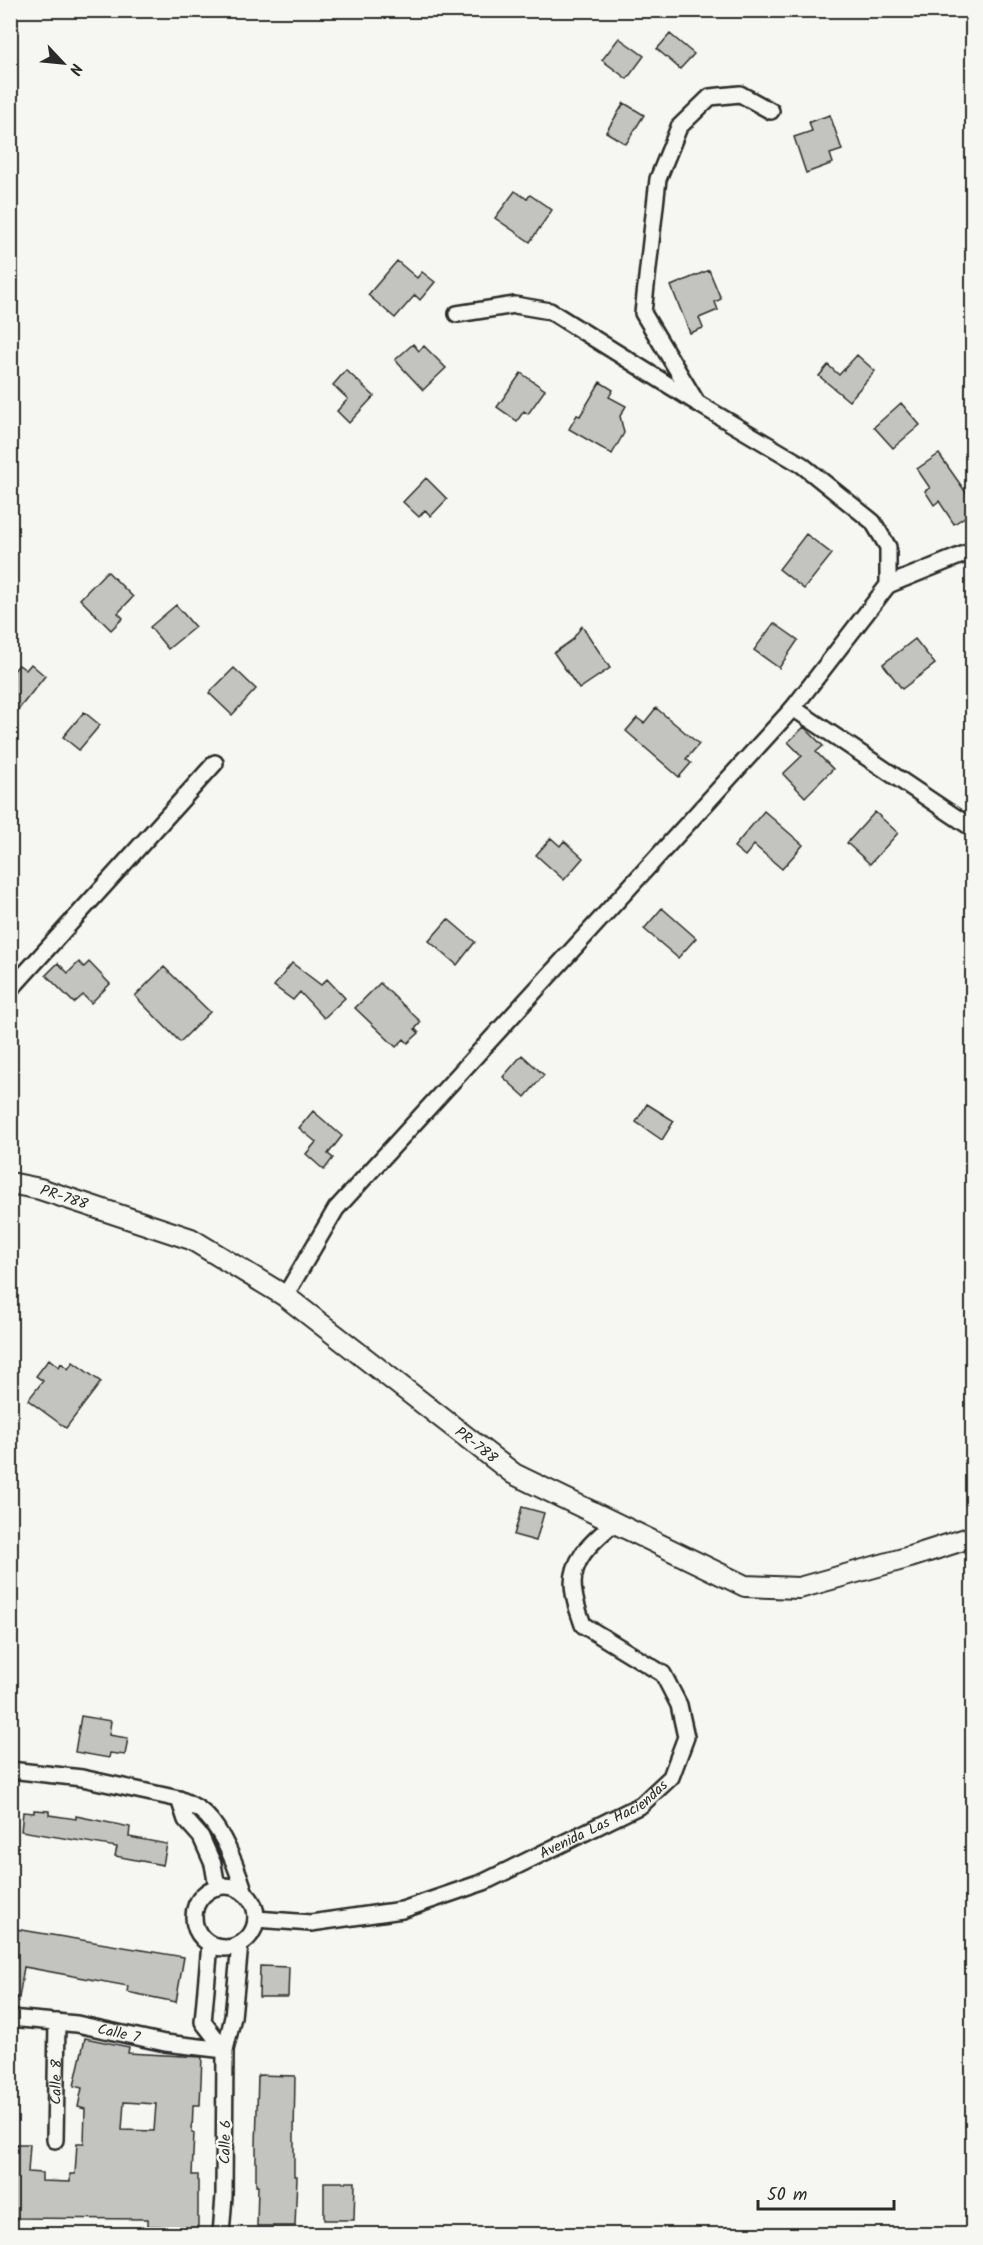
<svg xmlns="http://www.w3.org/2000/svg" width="983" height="2245" viewBox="0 0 983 2245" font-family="Kalam,sans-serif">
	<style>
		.building { fill: #c3c3c0; stroke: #2b2b2b; stroke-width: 1.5; fill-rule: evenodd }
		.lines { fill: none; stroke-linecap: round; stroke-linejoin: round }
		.minor-casing { stroke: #2b2b2b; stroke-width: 20 }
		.tertiary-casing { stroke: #2b2b2b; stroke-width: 24 }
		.minor { stroke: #f6f6f2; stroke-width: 15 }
		.tertiary { stroke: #f6f6f2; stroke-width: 20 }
		.labels { text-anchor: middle; stroke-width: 5; stroke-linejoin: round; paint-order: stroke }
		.street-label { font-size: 15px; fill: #2b2b2b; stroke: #f6f6f2 }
	</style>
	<rect width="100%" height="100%" fill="#f6f6f2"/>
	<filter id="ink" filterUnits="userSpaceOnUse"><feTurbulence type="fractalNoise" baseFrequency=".0167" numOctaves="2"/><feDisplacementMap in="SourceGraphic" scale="12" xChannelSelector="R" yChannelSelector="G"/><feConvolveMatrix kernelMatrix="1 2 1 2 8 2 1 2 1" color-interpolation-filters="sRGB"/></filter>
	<g filter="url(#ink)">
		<path class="building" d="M670,34L694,54L680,69L657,49Z
			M619,38L644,56L627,79L602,60Z
			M624,103L644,115L626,144L606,132Z
			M830,115L842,150L830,154L833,163L806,173L794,137L812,131L809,122Z
			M515,191L527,199L530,195L552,210L530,242L495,218Z
			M397,261L417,278L422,272L435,282L420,300L415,295L395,318L368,295Z
			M709,270L721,299L715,302L718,310L699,318L703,328L690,333L671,286Z
			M413,344L419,351L424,346L446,368L423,390L395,360Z
			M857,355L875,371L849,401L819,376L828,365L839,375Z
			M346,370L374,396L349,423L337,411L348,399L333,385Z
			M521,373L545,390L528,414L524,411L517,421L497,407Z
			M600,382L613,390L609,397L626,406L620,416L624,433L612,454L569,429L577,415L580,416Z
			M901,403L920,425L893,448L874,427Z
			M939,454L972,501V512L954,524L939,501L934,505L925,491L930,488L917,469Z
			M426,478L447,499L431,516L425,510L419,517L403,502Z
			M806,534L832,554L804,589L779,569Z
			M107,571L133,597L118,613L123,618L111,630L80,599Z
			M176,605L195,627L168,649L150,627Z
			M774,623L798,640L779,668L754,650Z
			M582,626L610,668L579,689L554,653L572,640Z
			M915,639L935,664L902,689L883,664Z
			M31,664L45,676L10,720V675L19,665L26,670Z
			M234,668L256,689L232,715L209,693Z
			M656,708L699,744L686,759L691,763L679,777L626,731L637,718L644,723Z
			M84,712L100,725L79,750L63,737Z
			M804,727L823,746L816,752L833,769L805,797L783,774L802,756L788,742Z
			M764,811L803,845L782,869L754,845L745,856L734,847Z
			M875,812L898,833L870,864L847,843Z
			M551,838L560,846L564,841L583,858L564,880L536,855Z
			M662,908L696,938L678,958L644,929Z
			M448,919L475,942L457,965L429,941Z
			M79,962L84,967L89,962L110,984L91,1003L83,995L74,1003L46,975L58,963L68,973Z
			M292,963L321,985L327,979L345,998L324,1018L300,992L293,1000L274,986Z
			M164,967L210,1012L180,1042L135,996Z
			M380,983L421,1022L415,1029L419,1033L408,1043L404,1039L396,1047L355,1008Z
			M522,1055L544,1075L525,1097L503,1077Z
			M647,1104L674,1121L662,1140L636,1122Z
			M313,1111L342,1136L328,1154L333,1158L324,1170L306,1154L316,1142L299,1128Z
			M49,1359L59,1367L61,1363L68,1369L73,1362L101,1382L66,1428L28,1400L43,1381L36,1376Z
			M522,1507L544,1513L536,1541L514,1535Z
			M81,1716L111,1721L109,1735L128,1738L125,1755L110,1753L109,1758L75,1752Z
			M34,1810L49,1811V1815L76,1819V1816L130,1827L129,1837L167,1844L163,1865L115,1856L117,1847L21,1831L23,1812L34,1813Z
			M10,1928L184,1957L176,2002L127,1992L128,1986L24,1967L19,1998H10Z
			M260,1966L289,1967L288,1997H259Z
			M85,2038L129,2047L128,2053L202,2057L200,2105H193L192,2133H194L192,2175H198V2228L148,2226V2219L11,2218L12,2144H30L28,2172L42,2173V2181L70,2182V2174H75L77,2143H84L85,2109L78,2107L82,2088L74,2086ZM124,2102L156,2104L154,2131L122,2130Z
			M258,2075L295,2076L294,2135V2176H297L295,2226H257L258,2186H256V2146Z
			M324,2182H355L354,2220H324Z"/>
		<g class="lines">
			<defs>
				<g id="minor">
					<path d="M457,314L515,305L550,311L694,401"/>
					<path d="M888,585L972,551"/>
					<path d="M793,708L972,828"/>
					<path d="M10,990L215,763"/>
					<path d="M285,1296L336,1209L793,708L888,585V547L873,522L802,465L697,403L643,313L658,179L679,127L710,97L740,94L771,111"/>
					<path d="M10,1770L82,1778L179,1799"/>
					<circle cx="225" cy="1917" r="31"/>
					<path d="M217,1887L213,1864L201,1837L186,1820L179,1799C186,1802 194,1806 200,1810C222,1826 237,1868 245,1893"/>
					<path id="s1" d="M256,1919L311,1923L402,1910L484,1882L641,1805L671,1777L686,1737L679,1705L663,1674L583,1625C580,1615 575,1604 574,1593C568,1561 592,1542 614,1523"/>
					<path d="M210,1944L203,2022L225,2050L233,2017L240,1944"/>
					<path id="s2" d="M10,2018L77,2024L165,2043L225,2050L224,2196L221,2234"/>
					<path id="s3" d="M55,2140L57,2022"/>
				</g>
				<g id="tertiary">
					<path id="s4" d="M10,1183L40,1189L191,1239L285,1296L514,1474L745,1586L799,1588L910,1557L972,1537"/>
				</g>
			</defs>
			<use href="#minor" class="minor-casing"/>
			<use href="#tertiary" class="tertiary-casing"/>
			<use href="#minor" class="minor"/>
			<use href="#tertiary" class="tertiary"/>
		</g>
	</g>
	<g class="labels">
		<g class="street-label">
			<text dy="5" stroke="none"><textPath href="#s4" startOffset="56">PR-788</textPath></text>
			<text dy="5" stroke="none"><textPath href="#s4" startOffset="542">PR-788</textPath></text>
			<text dy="5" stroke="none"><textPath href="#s1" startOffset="369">Avenida Las Haciendas</textPath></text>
			<text dy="5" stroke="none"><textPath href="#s2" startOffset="110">Calle 7</textPath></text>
			<text dy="5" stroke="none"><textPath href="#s3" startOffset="58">Calle 8</textPath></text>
			<text transform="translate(225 2142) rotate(-89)" y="5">Calle 6</text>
		</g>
	</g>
	<rect width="983" height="2245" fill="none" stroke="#f6f6f2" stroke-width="36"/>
	<rect x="18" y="18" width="947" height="2209" fill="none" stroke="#2b2b2b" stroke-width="2" filter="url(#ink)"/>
	<g transform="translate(63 63) rotate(116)" stroke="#f6f6f2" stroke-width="4.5" paint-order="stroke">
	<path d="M0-4.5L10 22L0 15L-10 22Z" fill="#2b2b2b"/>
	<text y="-9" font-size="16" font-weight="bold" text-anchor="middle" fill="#2b2b2b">N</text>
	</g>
	<path d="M758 2200v9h136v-9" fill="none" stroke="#2b2b2b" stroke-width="3"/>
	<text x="767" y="2200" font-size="18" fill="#2b2b2b" stroke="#f6f6f2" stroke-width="4.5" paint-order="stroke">50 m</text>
</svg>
